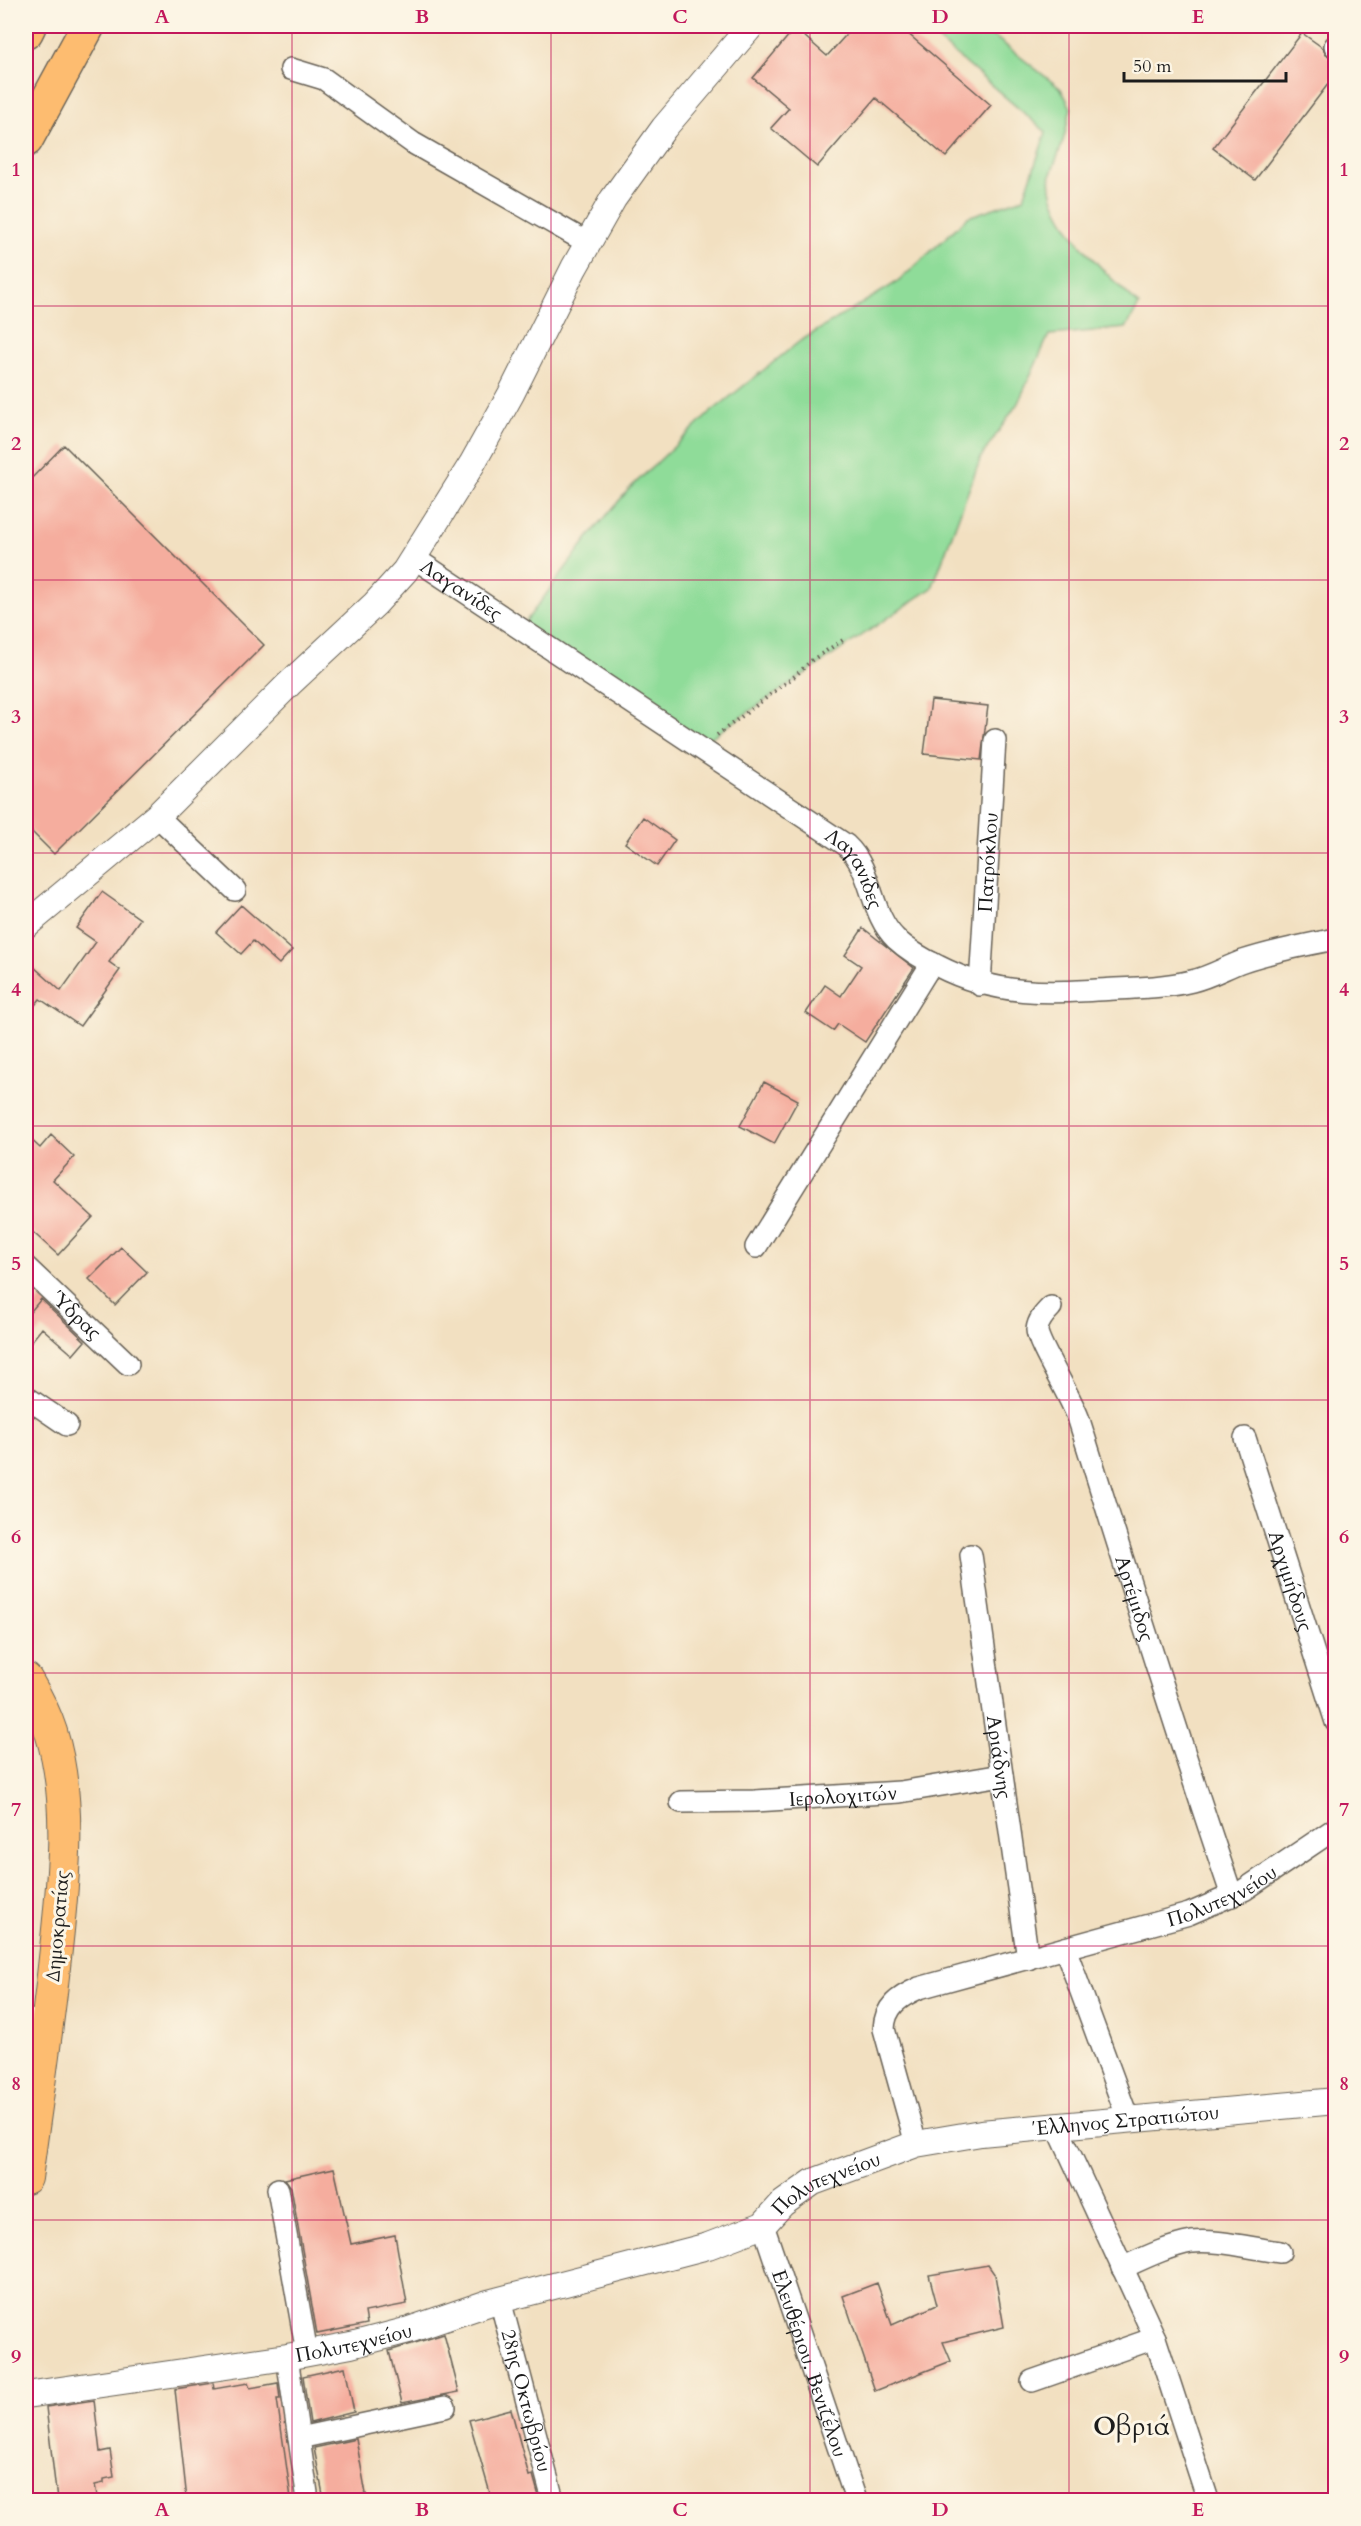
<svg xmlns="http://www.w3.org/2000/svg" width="1361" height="2526" viewBox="0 0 1361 2526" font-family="Cardo,serif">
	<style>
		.green { fill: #8fdc99; stroke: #567c5a; stroke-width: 1.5 }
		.building { fill: #f5ad9e }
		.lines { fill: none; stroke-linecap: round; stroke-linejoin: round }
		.minor-casing { stroke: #676156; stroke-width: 24 }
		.tertiary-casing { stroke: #676156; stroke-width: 28 }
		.primary-casing { stroke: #676156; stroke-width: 34 }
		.motorway-casing { stroke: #676156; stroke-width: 36 }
		.path { stroke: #676156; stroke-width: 4; stroke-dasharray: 1.5 4.5; stroke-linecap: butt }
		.minor { stroke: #fff; stroke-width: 21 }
		.tertiary { stroke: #fff; stroke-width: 26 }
		.primary { stroke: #fdbc6f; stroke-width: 32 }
		.motorway { stroke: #fdbc6f; stroke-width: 33 }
		.grid { fill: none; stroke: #c2185b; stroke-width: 1.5; stroke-opacity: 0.55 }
		.labels { text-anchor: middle; stroke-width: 6; stroke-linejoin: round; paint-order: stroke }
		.street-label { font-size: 20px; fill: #1c1c1c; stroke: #fcf5e5 }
		.district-label { font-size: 26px; font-weight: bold; fill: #1c1c1c; stroke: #fcf5e5 }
		.neatline { fill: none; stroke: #c2185b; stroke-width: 2 }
		.grid-label { font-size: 20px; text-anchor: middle; font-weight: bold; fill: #c2185b }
	</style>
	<rect width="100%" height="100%" fill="#fcf5e5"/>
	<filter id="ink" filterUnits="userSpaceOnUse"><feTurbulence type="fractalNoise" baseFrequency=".0167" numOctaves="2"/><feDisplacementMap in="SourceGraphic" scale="12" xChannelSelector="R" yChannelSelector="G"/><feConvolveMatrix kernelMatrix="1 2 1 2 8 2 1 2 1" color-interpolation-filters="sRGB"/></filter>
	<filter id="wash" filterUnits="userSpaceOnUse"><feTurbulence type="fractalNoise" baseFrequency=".008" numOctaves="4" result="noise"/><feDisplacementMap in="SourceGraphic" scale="24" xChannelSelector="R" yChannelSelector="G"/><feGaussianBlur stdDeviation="1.35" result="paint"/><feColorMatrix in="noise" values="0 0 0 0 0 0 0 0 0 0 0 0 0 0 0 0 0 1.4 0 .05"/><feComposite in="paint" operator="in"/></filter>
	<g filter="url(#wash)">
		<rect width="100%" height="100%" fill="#f2e0c1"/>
		<path class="green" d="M922,26H972L995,37L1061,89L1071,108C1068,119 1066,132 1062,144C1059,154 1054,164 1051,174C1043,216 1111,279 1139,305L1126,328L1049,335L1018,403L981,457L932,588L701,744L523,625L591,534L629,489L711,412L800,341L899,281L968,217L1024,198L1046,132Z"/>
		<g id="blocks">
			<path class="building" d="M854,26H899L991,105L946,157L876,98L817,167L771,128L789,108L753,78L795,28L827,56Z
				M1302,33L1323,48L1326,55L1335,58V75L1255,180L1213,148Z
				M64,445L264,645L54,854L26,826V484Z
				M931,700L988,706L981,760L924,754Z
				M643,817L675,840L657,866L625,843Z
				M102,892L140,919L109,962L120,970L80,1026L40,999L26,1016V960L61,991L96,942L76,928Z
				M241,905L292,950L279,964L253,941L241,954L216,932Z
				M863,928L914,968L865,1042L838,1024L833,1031L806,1013L825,985L841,996L861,966L845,955Z
				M764,1082L798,1100L774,1144L740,1126Z
				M26,1135L40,1148L51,1135L74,1157L53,1180L93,1217L58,1255L26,1226Z
				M121,1247L147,1272L115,1305L89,1279Z
				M41,1299L85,1341L73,1355L42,1328L26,1348V1317Z
				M334,2168L351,2244L395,2235L407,2304L365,2312L367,2324L317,2334L291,2187L285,2179Z
				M988,2265L995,2275L1004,2327L943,2342L951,2361L875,2391L843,2296L877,2283L892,2325L937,2305L929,2275Z
				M444,2334L459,2392L402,2403L389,2351Z
				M345,2367L354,2412L310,2423L303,2376Z
				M213,2383L214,2389L248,2383L250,2388L278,2383L280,2399H277L291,2498L272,2500H187L175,2389Z
				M94,2400L100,2452L110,2450L114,2477L104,2479V2483L95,2485L98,2500H57L46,2407Z
				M511,2409L529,2476L533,2475L540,2500H492L469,2420Z
				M356,2439L366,2494L324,2500L314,2448Z"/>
		</g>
	</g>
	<g filter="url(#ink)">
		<use href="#blocks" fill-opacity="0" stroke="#676156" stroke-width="1.5"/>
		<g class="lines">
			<defs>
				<g id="minor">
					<path d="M1335,46L1336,45"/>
					<path d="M291,69L324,79L413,143L588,243"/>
					<path id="s1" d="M414,558L846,845C874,871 869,913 896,939C909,951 923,959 938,966C998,997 1050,993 1115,989C1141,988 1167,987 1192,981C1210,977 1226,967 1243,961C1273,951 1304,945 1336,939"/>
					<path d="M157,816L235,890"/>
					<path id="s2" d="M980,985L995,740"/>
					<path d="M756,1247L932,963"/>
					<path id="s3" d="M26,1267L128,1364"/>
					<path id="s4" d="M1051,1307C1045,1313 1038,1320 1037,1330C1037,1343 1073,1400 1079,1420C1129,1579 1178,1738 1232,1896"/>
					<path d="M26,1397L67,1425"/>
					<path id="s5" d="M1245,1438L1336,1722"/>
					<path id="s6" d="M971,1555L1028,1959"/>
					<path id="s7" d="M681,1802L755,1801L900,1792L1002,1775"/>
					<path d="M1065,1948L1128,2119"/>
					<path d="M26,2020L48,2022"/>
					<path d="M1057,2126L1155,2338L1208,2500"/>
					<path id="s8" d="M916,2144L884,2029C885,2006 899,1997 919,1988L1189,1914L1244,1890L1336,1828"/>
					<path d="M278,2189L307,2353"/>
					<path id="s9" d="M763,2225L856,2500"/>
					<path d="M1122,2268C1144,2258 1168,2246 1192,2242C1217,2239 1254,2249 1280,2252"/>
					<path id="s10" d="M500,2300L553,2500"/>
					<path d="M287,2357L308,2500"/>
					<path d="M1032,2381L1155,2338"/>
					<path d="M299,2438L445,2407"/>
				</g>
				<g id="tertiary">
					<path d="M26,925L157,816L289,684L375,604L405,571L472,464L511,394L574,268L613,199L664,128L751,26"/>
					<path id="s11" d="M26,2395L287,2357L351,2345L409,2330L488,2303L708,2246L763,2225L782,2204L813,2182L916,2144L981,2133L1336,2101"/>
				</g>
				<path id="primary" d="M26,1679C36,1696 45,1713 51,1732C73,1803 63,1885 55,1958C47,2032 36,2105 26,2178"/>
				<path id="motorway" d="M26,32L29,26
					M26,140L88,26"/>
			</defs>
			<use href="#minor" class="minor-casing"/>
			<use href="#tertiary" class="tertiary-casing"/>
			<use href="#primary" class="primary-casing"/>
			<use href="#motorway" class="motorway-casing"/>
			<path class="path" d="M717,735L795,676L812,660L846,638"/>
			<use href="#minor" class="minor"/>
			<use href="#tertiary" class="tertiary"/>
			<use href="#primary" class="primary"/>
			<use href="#motorway" class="motorway"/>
		</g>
	</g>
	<path class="grid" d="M292,26V2500M551,26V2500M810,26V2500M1069,26V2500M26,306H1336M26,580H1336M26,853H1336M26,1126H1336M26,1400H1336M26,1673H1336M26,1946H1336M26,2220H1336"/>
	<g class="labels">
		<g class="street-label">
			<text dy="7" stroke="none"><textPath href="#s1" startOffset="57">Λαγανίδες</textPath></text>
			<text dy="7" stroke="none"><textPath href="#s2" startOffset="123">Πατρόκλου</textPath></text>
			<text dy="7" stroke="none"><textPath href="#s1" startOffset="543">Λαγανίδες</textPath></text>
			<text dy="7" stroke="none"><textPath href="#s3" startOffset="70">Ύδρας</textPath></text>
			<text dy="7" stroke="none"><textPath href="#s5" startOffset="150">Αρχιμήδους</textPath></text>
			<text dy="7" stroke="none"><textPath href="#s4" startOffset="314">Αρτέμιδος</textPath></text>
			<text dy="7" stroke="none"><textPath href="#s6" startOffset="204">Αριάδνης</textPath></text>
			<text dy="7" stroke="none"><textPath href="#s7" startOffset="162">Ιερολοχιτών</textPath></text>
			<text dy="7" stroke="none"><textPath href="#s8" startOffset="494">Πολυτεχνείου</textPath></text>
			<text transform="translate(57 1926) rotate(-85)" y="7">Δημοκρατίας</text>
			<text dy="7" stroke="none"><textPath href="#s11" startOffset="1146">Έλληνος Στρατιώτου</textPath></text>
			<text dy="7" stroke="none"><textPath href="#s11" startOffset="836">Πολυτεχνείου</textPath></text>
			<text dy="7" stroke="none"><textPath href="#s11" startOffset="332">Πολυτεχνείου</textPath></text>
			<text dy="7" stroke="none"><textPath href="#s9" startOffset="146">Ελευθέριου. Βενιζέλου</textPath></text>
			<text dy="7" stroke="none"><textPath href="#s10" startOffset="104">28ης Οκτωβρίου</textPath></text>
		</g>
		<g class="district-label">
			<text x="1132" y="2435">Οβριά</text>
		</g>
	</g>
	<rect width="1361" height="2526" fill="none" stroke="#fcf5e5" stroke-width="66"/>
	<path d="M1124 72v9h162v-9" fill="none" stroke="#1c1c1c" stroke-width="3"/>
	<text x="1133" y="72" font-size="18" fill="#1c1c1c" stroke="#fcf5e5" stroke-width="4.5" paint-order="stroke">50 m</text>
	<rect x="33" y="33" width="1295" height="2460" class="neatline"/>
	<g class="grid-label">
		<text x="162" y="23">A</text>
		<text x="422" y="23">B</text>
		<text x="680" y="23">C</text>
		<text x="940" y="23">D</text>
		<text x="1198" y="23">E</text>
		<text x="16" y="176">1</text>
		<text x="1344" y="176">1</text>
		<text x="16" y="450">2</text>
		<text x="1344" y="450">2</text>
		<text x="16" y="723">3</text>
		<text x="1344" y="723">3</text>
		<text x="16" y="996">4</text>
		<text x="1344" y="996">4</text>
		<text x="16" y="1270">5</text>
		<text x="1344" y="1270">5</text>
		<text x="16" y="1543">6</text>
		<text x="1344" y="1543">6</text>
		<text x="16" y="1816">7</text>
		<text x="1344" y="1816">7</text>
		<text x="16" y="2090">8</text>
		<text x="1344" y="2090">8</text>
		<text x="16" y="2363">9</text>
		<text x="1344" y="2363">9</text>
		<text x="162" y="2516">A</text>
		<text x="422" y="2516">B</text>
		<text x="680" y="2516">C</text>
		<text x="940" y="2516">D</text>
		<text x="1198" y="2516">E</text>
	</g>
</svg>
